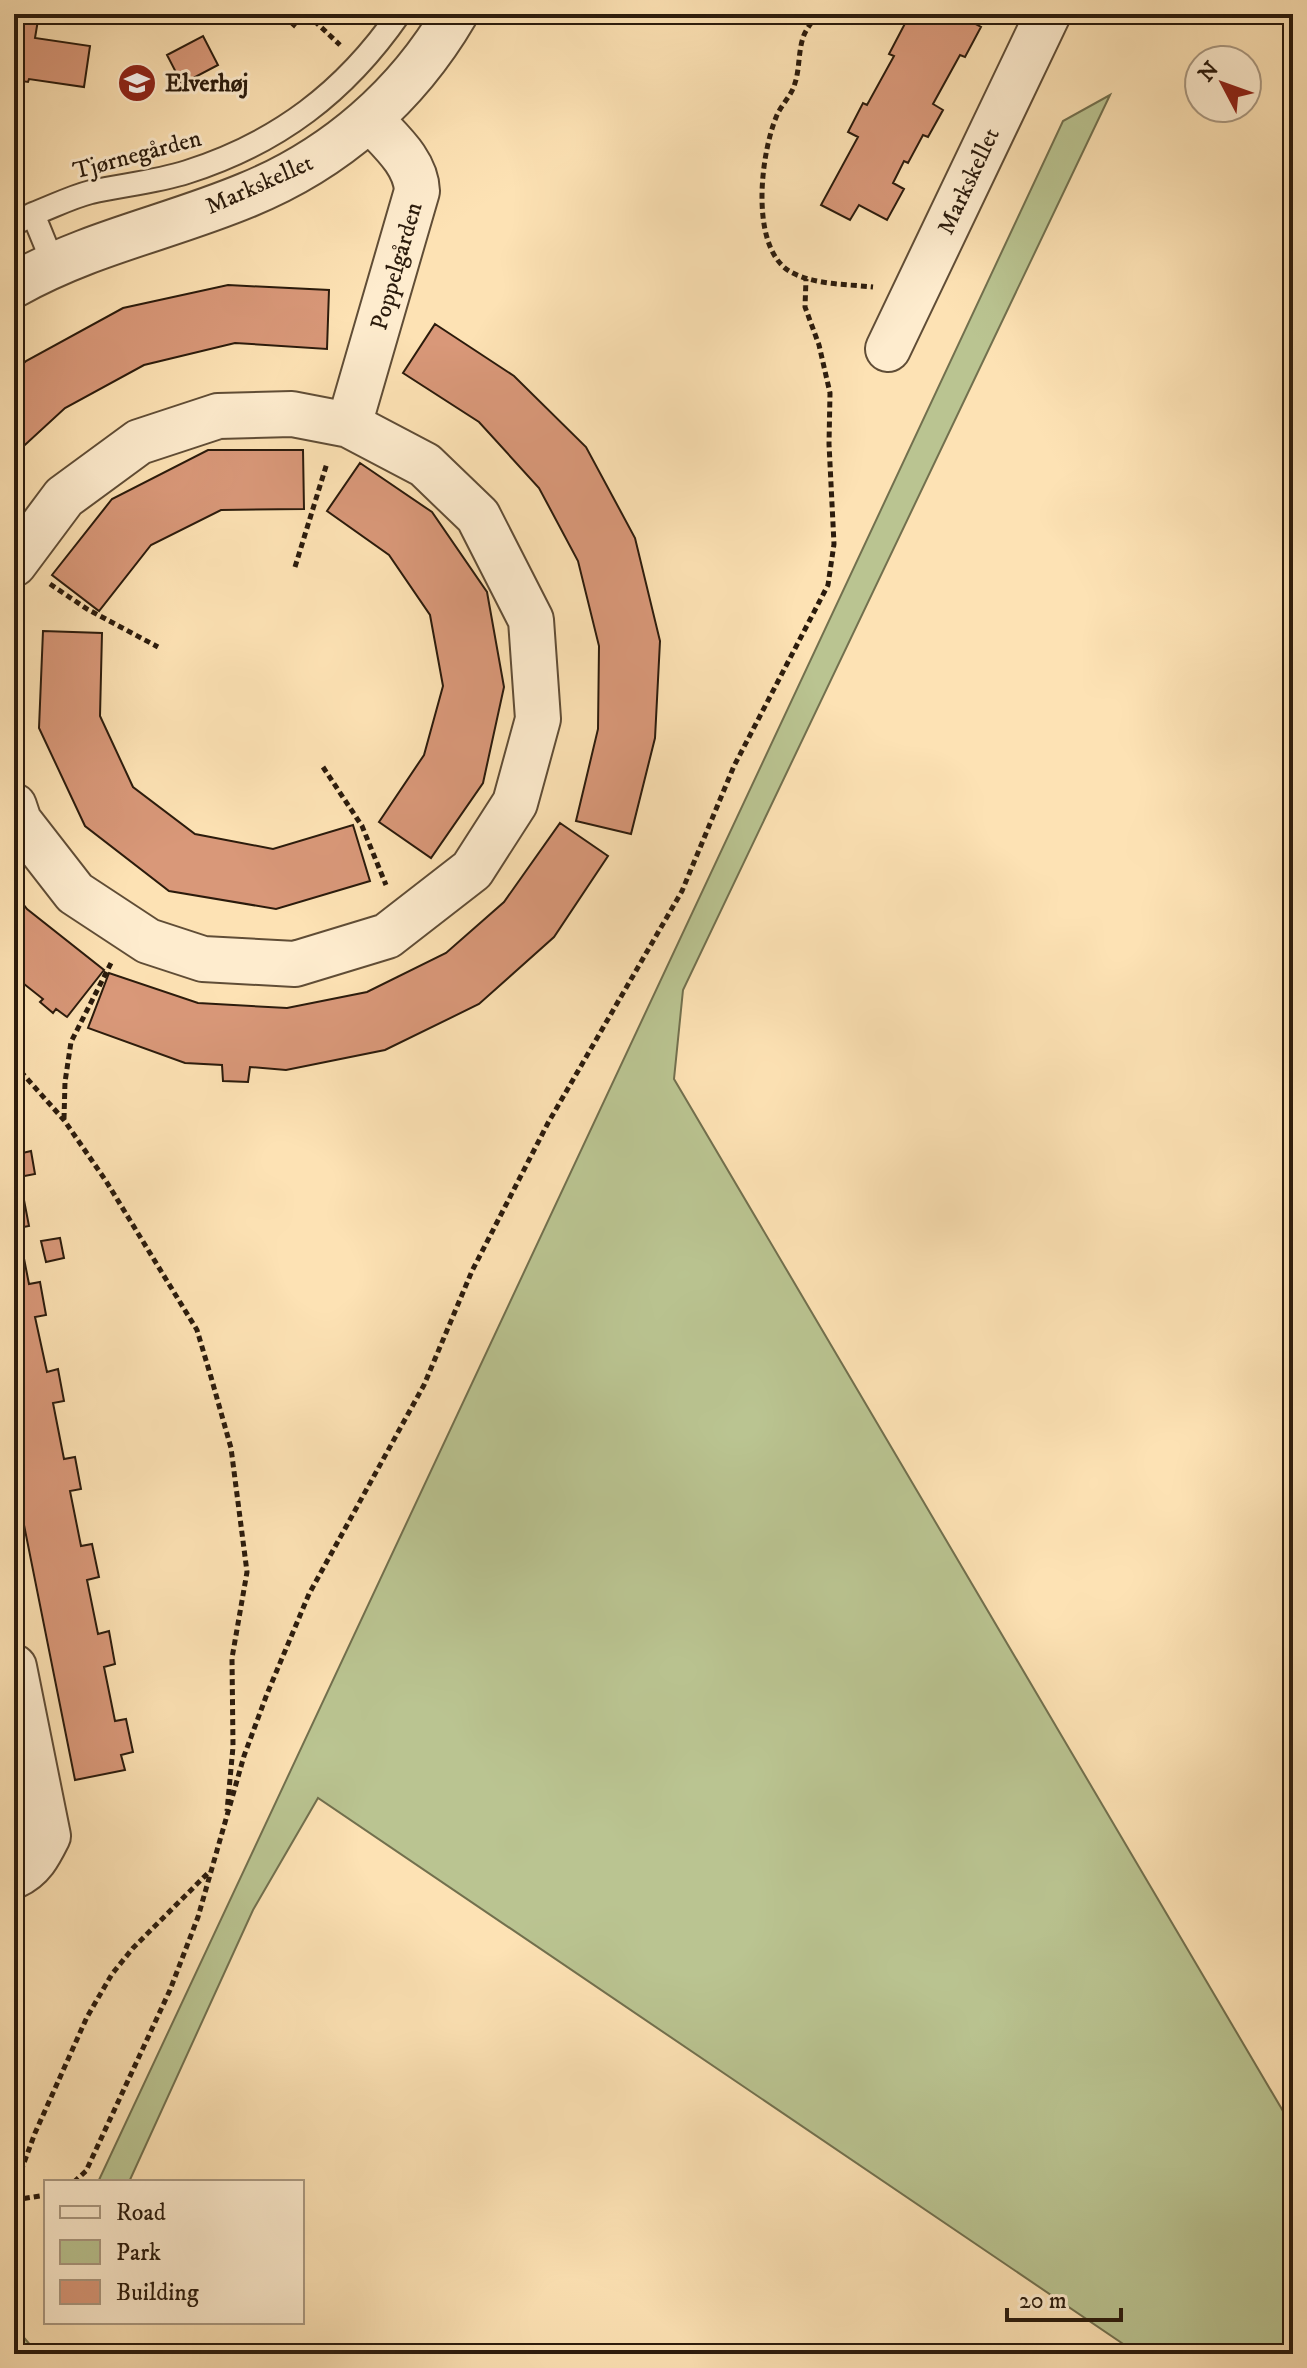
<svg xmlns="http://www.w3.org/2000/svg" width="1307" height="2368" viewBox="0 0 1307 2368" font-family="'IM FELL DW Pica',serif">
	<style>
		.green { fill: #bac491; stroke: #72704e; stroke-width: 2 }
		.building { fill: #d99879; stroke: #2b1b0c; stroke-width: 2 }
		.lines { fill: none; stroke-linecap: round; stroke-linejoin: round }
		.lane-casing { stroke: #604d36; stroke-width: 26 }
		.street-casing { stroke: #604d36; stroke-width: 48 }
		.path { stroke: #2b1b0c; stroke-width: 5; stroke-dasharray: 6 4; stroke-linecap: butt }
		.lane { stroke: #feecce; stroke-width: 22 }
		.street { stroke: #feecce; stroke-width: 44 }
		.labels { text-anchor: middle; stroke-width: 6; stroke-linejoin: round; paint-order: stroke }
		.poi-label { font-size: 24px; font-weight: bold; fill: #2b1b0c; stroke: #feecce; text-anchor: start }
		.street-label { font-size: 24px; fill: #2b1b0c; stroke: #feecce }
	</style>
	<rect width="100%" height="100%" fill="#fde2b4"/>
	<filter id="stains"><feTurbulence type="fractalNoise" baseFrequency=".0025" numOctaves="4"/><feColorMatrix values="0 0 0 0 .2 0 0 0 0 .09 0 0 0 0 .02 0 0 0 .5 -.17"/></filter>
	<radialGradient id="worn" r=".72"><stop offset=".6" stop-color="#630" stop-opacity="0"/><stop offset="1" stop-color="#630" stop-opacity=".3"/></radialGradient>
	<path class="green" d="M1110,95L683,990L674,1079L1293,2128V2354H1138L318,1798L253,1910L129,2182H98L1063,121Z
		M14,2326L38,2354H14Z"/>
	<path class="building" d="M14,14H39L35,38L90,46L84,87L29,79L28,82L14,80Z
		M280,14H299L302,17L294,27Z
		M910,14H976L972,22L981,27L965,57L960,55L933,104L943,110L928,137L923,135L908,163L904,161L893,183L904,189L887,220L859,205L850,220L821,205L858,137L848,132L863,103L867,105L894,56L889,54Z
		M203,36L218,65L182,84L167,55Z
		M228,285L329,290L327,349L235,343L144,365L65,408L14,455V373L26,361L123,308Z
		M435,324L514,376L586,447L635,538L660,641L655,738L631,834L576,821L598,729L599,646L578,561L539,488L479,422L403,373Z
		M208,450H303L304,509L221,510L151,545L99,611L52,575L112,499Z
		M360,463L432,512L487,592L504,687L483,783L431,858L379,822L424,755L443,686L430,615L389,555L327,511Z
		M43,631L102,633L100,716L133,787L195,834L273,849L353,825L370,881L276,909L169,891L85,826L39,728Z
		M560,823L608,856L554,937L479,1004L385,1050L286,1070L250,1067L248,1082L223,1081L222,1065L185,1063L88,1028L109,973L198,1003L287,1008L367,992L446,953L504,902Z
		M14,892L27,909L104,970L67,1017L56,1009L53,1013L40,1002L43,999L14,976Z
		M31,1151L35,1174L14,1178V1155Z
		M23,1195L29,1226L18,1228L29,1284L40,1282L46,1315L35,1317L47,1372L58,1369L64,1401L53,1403L64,1459L75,1457L81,1489L70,1491L81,1546L92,1544L99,1577L87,1580L98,1634L109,1631L115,1664L104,1667L115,1721L126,1719L133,1752L121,1755L125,1770L75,1780L14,1475V1197Z
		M60,1238L64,1258L46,1262L41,1241Z"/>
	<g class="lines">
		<defs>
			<path id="lane" d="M14,224L33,214
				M53,263L33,214C52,207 71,197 91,192C122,185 156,182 187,172C278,143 345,92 399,14"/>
			<path id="street" d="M14,285C91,242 168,228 247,195C335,159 407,96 455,14
				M888,349L1048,14
				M14,564L64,497L139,442L218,416L292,414L349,425
				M14,806L19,821L75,893L148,941L203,959L295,964L387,936L472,870L515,803L538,719L531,620L478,516L425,465L349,425L417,191C416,162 389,140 371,120
				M14,1667L48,1836C39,1854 32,1868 14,1876"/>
		</defs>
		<use href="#lane" class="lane-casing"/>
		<use href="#street" class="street-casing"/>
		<path class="path" d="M307,14L340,45
			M817,14C813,21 807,28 804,35C798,50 800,68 795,83C792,95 782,104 777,115C761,152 749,245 789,271C813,285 846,284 873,287
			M295,567L327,463
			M50,584L87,609L158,647
			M323,767L362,826L386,885
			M14,1064L64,1120L106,1181L197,1330L211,1377L231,1448L247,1572L232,1658L233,1747L227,1811
			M64,1119L65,1082L71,1042L111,963
			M74,2182L86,2171L170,1990L198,1917L244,1756L267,1694L309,1594L424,1385L472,1271L548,1123L682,891L734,766L828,585L834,544L829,444L830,393L819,345L805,307L806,279
			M14,2190L35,2133L87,2017L112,1974L133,1948L209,1872
			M14,2200L46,2195"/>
		<use href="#lane" class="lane"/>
		<use href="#street" class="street"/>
	</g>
	<defs>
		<symbol id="school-disc" viewBox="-11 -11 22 22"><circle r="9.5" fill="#8f2418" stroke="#feecce"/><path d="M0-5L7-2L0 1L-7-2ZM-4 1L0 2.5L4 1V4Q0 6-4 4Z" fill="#fff"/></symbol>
	</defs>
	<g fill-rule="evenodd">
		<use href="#school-disc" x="115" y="61" width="44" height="44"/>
	</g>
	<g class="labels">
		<g class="poi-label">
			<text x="165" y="91">Elverhøj</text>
		</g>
		<g class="street-label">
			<text transform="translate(137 154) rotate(-15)" y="8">Tjørnegården</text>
			<text transform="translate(968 181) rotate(-65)" y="8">Markskellet</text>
			<text transform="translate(259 184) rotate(-24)" y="8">Markskellet</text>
			<text transform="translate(396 266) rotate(-74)" y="8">Poppelgården</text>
		</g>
	</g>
	<rect width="1307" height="2368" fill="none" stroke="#fde2b4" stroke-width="48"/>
	<rect x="16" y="16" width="1275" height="2336" fill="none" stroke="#2b1b0c" stroke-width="4"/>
	<rect x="24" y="24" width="1259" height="2320" fill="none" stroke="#2b1b0c" stroke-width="2"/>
	<rect x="44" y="2180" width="260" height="144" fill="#feecce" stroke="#aa9880" stroke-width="2"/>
	<rect x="60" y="2206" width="40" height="12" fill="#feecce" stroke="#aa9880" stroke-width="2"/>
	<text x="116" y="2220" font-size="24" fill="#2b1b0c">Road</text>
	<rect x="60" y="2240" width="40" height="24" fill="#bac491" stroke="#aa9880" stroke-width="2"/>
	<text x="116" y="2260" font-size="24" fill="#2b1b0c">Park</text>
	<rect x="60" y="2280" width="40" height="24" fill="#d99879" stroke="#aa9880" stroke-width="2"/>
	<text x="116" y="2300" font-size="24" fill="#2b1b0c">Building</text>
	<g transform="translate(1223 84) rotate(311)"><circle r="38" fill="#feecce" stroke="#aa9880" stroke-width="2"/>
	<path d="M0-6L14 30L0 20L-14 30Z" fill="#8f2418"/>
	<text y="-12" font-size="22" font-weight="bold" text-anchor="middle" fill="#2b1b0c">N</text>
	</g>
	<path d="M1007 2308v12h114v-12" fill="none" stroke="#2b1b0c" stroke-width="4"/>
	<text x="1019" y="2308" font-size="24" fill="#2b1b0c" stroke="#feecce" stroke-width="6" paint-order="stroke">20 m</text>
	<rect width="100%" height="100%" filter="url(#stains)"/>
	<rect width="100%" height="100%" fill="url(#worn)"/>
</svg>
